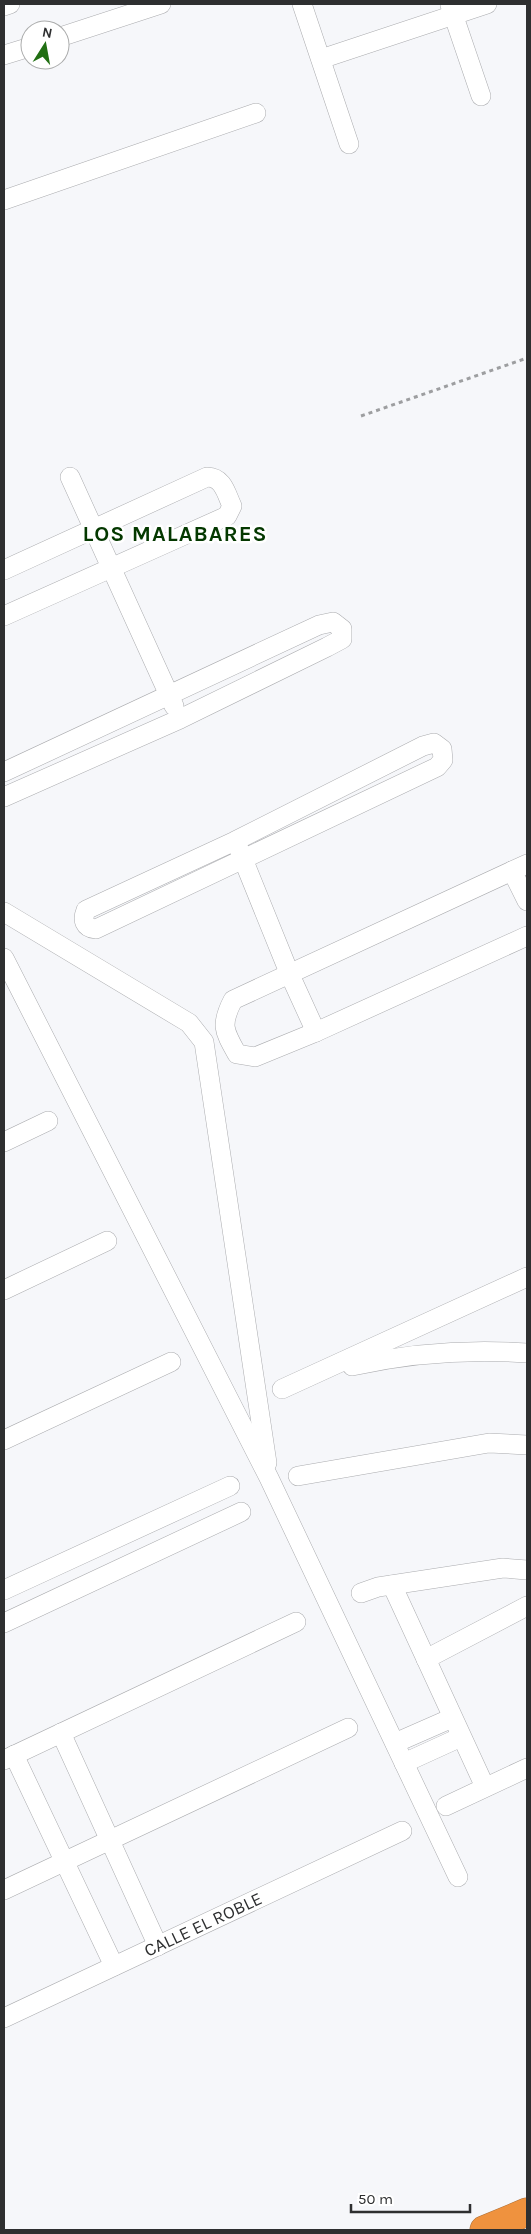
<svg xmlns="http://www.w3.org/2000/svg" width="531" height="2234" viewBox="0 0 531 2234" font-family="Karla,sans-serif">
	<style>
		.lines { fill: none; stroke-linecap: round; stroke-linejoin: round }
		.minor-casing { stroke: #abacaf; stroke-width: 20 }
		.highway-casing { stroke: #ab6f39; stroke-width: 29 }
		.path { stroke: #9d9ea0; stroke-width: 3; stroke-dasharray: 4 4; stroke-linecap: butt }
		.minor { stroke: #fff; stroke-width: 19 }
		.highway { stroke: #ef923e; stroke-width: 28 }
		.labels { text-anchor: middle; stroke-width: 5; stroke-linejoin: round; paint-order: stroke }
		.street-label { font-size: 18px; fill: #2e2f30; stroke: #fff }
		.district-label { font-size: 22px; font-weight: bold; letter-spacing: 1px; fill: #043800; stroke: #fff }
	</style>
	<rect width="100%" height="100%" fill="#f6f7fa"/>
	<g class="lines">
		<defs>
			<g id="minor">
				<path d="M302,4L349,144"/>
				<path d="M450,5L481,96"/>
				<path d="M4,6L10,4"/>
				<path d="M60,37L161,4"/>
				<path d="M4,55L30,47"/>
				<path d="M321,59L487,4"/>
				<path d="M4,200L256,113"/>
				<path d="M70,477L174,706"/>
				<path d="M4,570L207,477C223,477 226,493 232,506L227,516L4,616"/>
				<path d="M434,743L442,749L443,760L437,767L96,929C84,928 82,920 86,910L235,841L423,746Z"/>
				<path d="M4,772L319,625L333,622L342,629V639L327,647L180,719L4,797"/>
				<path d="M239,849L290,975L316,1032"/>
				<path d="M527,864L233,1000C220,1025 224,1031 237,1054L255,1057L316,1032L527,936"/>
				<path d="M512,871L527,901"/>
				<path d="M4,912L189,1023L204,1042L267,1463"/>
				<path d="M4,958L269,1478L458,1877"/>
				<path d="M4,1142L48,1121"/>
				<path d="M4,1290L107,1241"/>
				<path d="M352,1366C411,1353 468,1349 527,1353"/>
				<path d="M282,1389L527,1277"/>
				<path d="M4,1440L171,1362"/>
				<path d="M298,1476L489,1443L527,1445"/>
				<path d="M392,1585L485,1787"/>
				<path d="M4,1590L230,1486"/>
				<path d="M361,1593L378,1587L503,1568L527,1570"/>
				<path d="M4,1623L241,1512"/>
				<path d="M426,1659L527,1606"/>
				<path d="M61,1733L158,1946"/>
				<path d="M395,1743L452,1718"/>
				<path d="M14,1755L114,1966"/>
				<path d="M4,1760L296,1622"/>
				<path d="M404,1763L461,1737"/>
				<path d="M446,1806L527,1768"/>
				<path d="M4,1890L348,1728"/>
				<path id="s1" d="M4,2018L402,1831"/>
			</g>
			<path id="highway" d="M484,2230L527,2212"/>
		</defs>
		<use href="#minor" class="minor-casing"/>
		<use href="#highway" class="highway-casing"/>
		<path class="path" d="M361,416L527,358"/>
		<use href="#minor" class="minor"/>
		<use href="#highway" class="highway"/>
	</g>
	<g class="labels">
		<g class="street-label">
			<text dy="6" stroke="none"><textPath href="#s1" startOffset="220">CALLE EL ROBLE</textPath></text>
		</g>
		<g class="district-label">
			<text x="175" y="541">LOS MALABARES</text>
		</g>
	</g>
	<rect width="531" height="2234" fill="none" stroke="#2e2f30" stroke-width="10"/>
	<g transform="translate(45 45) rotate(11)"><circle r="24" fill="#ffffff" stroke="#abacac"/>
	<path d="M0-4L9 19L0 12L-9 19Z" fill="#216f13"/>
	<text y="-8" font-size="14" font-weight="bold" text-anchor="middle" fill="#2e2f30">N</text>
	</g>
	<path d="M351 2204v8h119v-8" fill="none" stroke="#2e2f30" stroke-width="2.5"/>
	<text x="358" y="2204" font-size="15" fill="#2e2f30" stroke="#ffffff" stroke-width="4" paint-order="stroke">50 m</text>
</svg>
